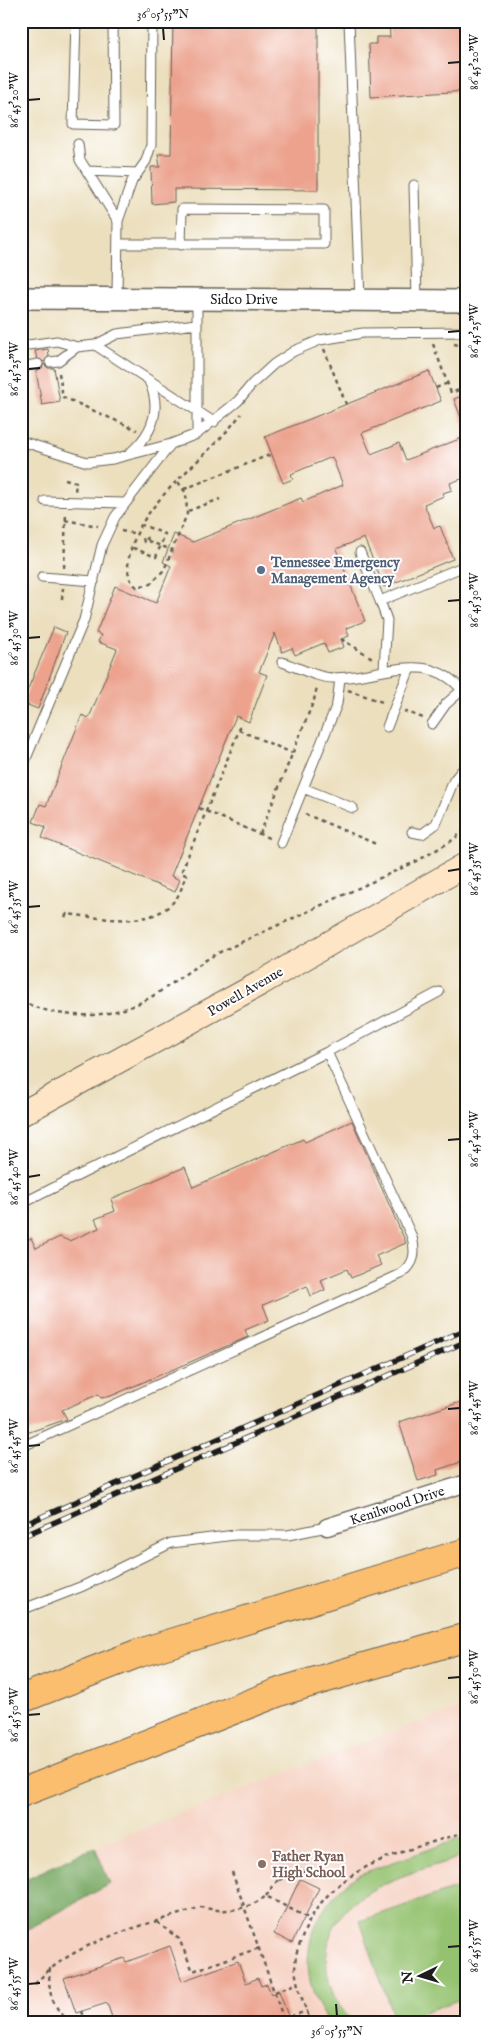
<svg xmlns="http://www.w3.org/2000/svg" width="488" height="2044" viewBox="0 0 488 2044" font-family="'IM FELL English',serif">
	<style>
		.built { fill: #f6d2c3 }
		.industrial { fill: #d1bfbd }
		.green { fill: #94c270; stroke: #586f46 }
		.forest { fill: #77a862; stroke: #4a623f }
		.building { fill: #eca28d }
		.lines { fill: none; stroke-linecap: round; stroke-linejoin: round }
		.service-casing { stroke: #656055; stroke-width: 11 }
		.minor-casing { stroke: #656055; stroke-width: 19 }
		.tertiary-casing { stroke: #656055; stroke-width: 24 }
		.secondary-casing { stroke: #656055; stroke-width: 26 }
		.motorway-casing { stroke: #656055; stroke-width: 30 }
		.path { stroke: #656055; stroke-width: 2.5; stroke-dasharray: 4 4; stroke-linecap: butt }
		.service { stroke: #fff; stroke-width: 9 }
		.minor { stroke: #fff; stroke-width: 16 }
		.tertiary { stroke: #fff; stroke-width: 21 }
		.secondary { stroke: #fde5c5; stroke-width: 24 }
		.motorway { stroke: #fbbd6e; stroke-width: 28 }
		.rail-casing { stroke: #1c1c1c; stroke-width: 5.5 }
		.rail { stroke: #fff; stroke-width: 4; stroke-dasharray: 11; stroke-linecap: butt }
		.ticks { fill: none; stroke: #1c1c1c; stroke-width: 2 }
		.service-dot { fill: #5c6f8a; stroke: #fff; stroke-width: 2 }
		.education-dot { fill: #8d6e63; stroke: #fff; stroke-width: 2 }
		.labels { text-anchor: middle; stroke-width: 4; stroke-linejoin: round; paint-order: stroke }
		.street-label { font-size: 14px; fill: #1c1c1c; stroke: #fff }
		.service-label { font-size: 14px; font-weight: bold; fill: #4e5e75; stroke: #fff; text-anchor: start }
		.education-label { font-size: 14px; font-weight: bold; fill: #785e54; stroke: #fff; text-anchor: start }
		.neatline { fill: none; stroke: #1c1c1c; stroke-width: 2 }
		.ticks-label { font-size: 12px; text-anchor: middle; fill: #1c1c1c }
	</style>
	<rect width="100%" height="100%" fill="#fff"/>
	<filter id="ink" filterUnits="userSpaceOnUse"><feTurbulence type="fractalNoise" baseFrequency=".02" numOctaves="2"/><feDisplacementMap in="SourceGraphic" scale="10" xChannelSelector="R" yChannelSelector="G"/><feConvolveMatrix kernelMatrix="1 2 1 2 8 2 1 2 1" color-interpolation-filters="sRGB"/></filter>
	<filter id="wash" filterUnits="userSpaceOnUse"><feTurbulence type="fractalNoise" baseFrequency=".0096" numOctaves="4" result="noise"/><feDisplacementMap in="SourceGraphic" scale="20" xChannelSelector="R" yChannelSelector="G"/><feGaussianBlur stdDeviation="1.12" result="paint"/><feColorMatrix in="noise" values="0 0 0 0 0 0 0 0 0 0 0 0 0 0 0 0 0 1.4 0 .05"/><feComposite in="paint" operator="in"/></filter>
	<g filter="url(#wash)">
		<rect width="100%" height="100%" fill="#ecdfbe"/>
		<path class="built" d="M467,1706V2023H21V1880L103,1844L388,1733Z"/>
		<path class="industrial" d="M21,157L27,248H21Z"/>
		<path class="green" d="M467,1836V1855C409,1875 319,1890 327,1970C329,1990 339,2010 355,2023H330C290,1972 308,1907 360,1874Z
			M467,1884V1997L395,2022L360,1921Z"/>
		<path class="forest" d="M95,1847L110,1884L21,1933V1881Z"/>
		<g id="blocks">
			<path class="building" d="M173,21H318V190L174,189V202L152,204L151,167H160L158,154H171Z
				M389,21H467V91L371,97L369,44H376V37H390Z
				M48,349L49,356L44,362L37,358L35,351Z
				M44,364L48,368H54L60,402L42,405L36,371L42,368Z
				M429,371L441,401L362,433L371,454L399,443L406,460L467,436V477L450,483L452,490L443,493L444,496L424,504L434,528L440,526L453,559L384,587L364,538L336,549L365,621L346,628L349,636L341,639L344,647L328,653L324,643L295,655L292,648L282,652L275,633L259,672L267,675L249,722L236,716L171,876L180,880L175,892L42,838L46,827L33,822L40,804L46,806L82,715L89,718L117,649L98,642L101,635L96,633L115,586L156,603L171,566L163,562L174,534L193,542L301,498L303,502L343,485L332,457L291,474L293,479L283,483L265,437Z
				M467,394V431H466L454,399Z
				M54,627L66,632L38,709L22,703Z
				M352,1121L406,1243L376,1256L381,1265L351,1278L347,1269L321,1280L325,1290L311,1296L307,1286L263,1305L269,1320L245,1330L248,1337L111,1396L101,1398L99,1394L62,1410L67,1419L21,1435V1243L31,1238L36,1248L60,1237L69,1241L99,1228L95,1219L115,1211L111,1199L185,1167L193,1187L303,1139L305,1142Z
				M467,1400V1460L437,1470L438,1475L418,1481L399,1422Z
				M300,1879L319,1888L292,1943L274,1934Z
				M170,1946L182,1981L238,1961L246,1983L258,1978L261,1986L267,1984L271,1994L279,1991L288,2016L280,2019L281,2023H114L107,2003L76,2013L64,1978L124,1958L126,1962Z"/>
		</g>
	</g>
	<g filter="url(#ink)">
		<use href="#blocks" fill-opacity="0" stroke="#656055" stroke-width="1"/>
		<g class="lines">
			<defs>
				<path id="service" d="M76,21L73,124L114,125L113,21
					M349,21L360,300
					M78,144L80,160L118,221L117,298
					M87,171L138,173
					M414,185L417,300
					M118,221L132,181L146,161L151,145L152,21
					M119,244H324V210L182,209L181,245
					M197,300V434
					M95,345L117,334L196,324
					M21,346L57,341L77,347
					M50,362L58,361L77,347L95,345L214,422
					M21,367L38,364
					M21,441L87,462L113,459L171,444
					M130,453C153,433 162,409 149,381
					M45,501L124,503
					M466,503L467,504
					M360,552L380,601
					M42,577L94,581
					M282,662C298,667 317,678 334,678C381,678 432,645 467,697
					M384,669L387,620L380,601L467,565
					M432,724L446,704L462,690
					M387,727L410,668
					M22,768L84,620L102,545L115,517L171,444L197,434L238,401L252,384L274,364L294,351L320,340L363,333L467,332
					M303,788L353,808
					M412,832L422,834L436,824L454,780L467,764
					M281,843L337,704L340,678
					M327,1052L439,992
					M21,1204L327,1052L412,1237C416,1253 415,1264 401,1274L21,1447
					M21,1610L83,1586L171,1543L235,1535H288L327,1527"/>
				<path id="minor" d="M327,1527L467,1483"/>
				<path id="tertiary" d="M21,298L467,301"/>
				<path id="secondary" d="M21,1114L259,984L467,864"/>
				<path id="motorway" d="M21,1699L139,1653L467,1552
					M21,1793L282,1691L467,1637"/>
			</defs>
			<use href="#service" class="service-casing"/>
			<use href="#minor" class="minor-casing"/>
			<use href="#tertiary" class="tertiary-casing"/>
			<use href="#secondary" class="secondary-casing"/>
			<use href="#motorway" class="motorway-casing"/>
			<path class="path" d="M433,344L451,393L467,387
				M454,344L467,347
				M324,349L346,404
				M59,373L63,397L137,430
				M436,388L448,383
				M65,479L76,482L75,492
				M178,482L186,493L187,514L164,570L150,584L137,587C116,573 137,528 149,513C175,477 214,450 241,414
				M184,489L272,454
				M188,511L220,499
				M65,520L98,526
				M121,531L138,534
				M146,537L148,540L144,542L143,538Z
				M148,541L172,550
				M133,548L156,557L165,534L142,525
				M64,568L66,513
				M62,599L63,588
				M341,639L374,659
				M348,690L385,703
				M404,711L423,718
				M239,730L292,753
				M199,808L271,839
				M305,814L376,844
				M260,834L314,700L317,687
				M65,917L67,914C99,917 151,930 175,900C181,893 183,883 186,875L181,873L242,723
				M21,1001C65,1022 115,1020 156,994C178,980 197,964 220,952L417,861L450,842L467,828
				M232,1872L285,2023
				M279,1880L310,1869
				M266,1896L280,1877
				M157,1922L179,1939L193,1971L259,1948
				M50,1968C47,1992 52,2007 71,2023
				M35,1984C74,1939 146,1926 201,1907C224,1913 246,1911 266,1896L310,1919
				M275,1992L298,1983
				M81,2011L85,2023
				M283,2019L307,2011
				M311,2023C304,2003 292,1978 296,1956C297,1949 301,1942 303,1935C330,1864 403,1853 467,1831"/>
			<use href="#service" class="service"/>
			<use href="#minor" class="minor"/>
			<use href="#tertiary" class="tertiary"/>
			<use href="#secondary" class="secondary"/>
			<use href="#motorway" class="motorway"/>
			<defs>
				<path id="rail" d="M21,1526L467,1329
					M21,1537L467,1341"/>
			</defs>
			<use href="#rail" class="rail-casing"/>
			<use href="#rail" class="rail"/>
		</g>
	</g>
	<path class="ticks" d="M163,28L164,40M448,63L460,62M28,100L40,99M448,332L460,331M28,369L40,368M448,601L460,600M28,638L40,637M448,871L460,869M28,907L40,906M448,1140L460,1139M28,1177L40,1175M448,1409L460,1408M28,1446L40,1445M448,1678L460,1677M28,1715L40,1714M448,1947L460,1946M28,1984L40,1983M336,2004L337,2016"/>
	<circle class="service-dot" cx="261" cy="570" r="5"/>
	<circle class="education-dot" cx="262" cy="1864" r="5"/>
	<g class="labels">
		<g class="street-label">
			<text x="244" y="304">Sidco Drive</text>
			<text transform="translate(245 991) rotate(-30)" y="5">Powell Avenue</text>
			<text transform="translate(397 1505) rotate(-18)" y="5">Kenilwood Drive</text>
		</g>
		<g class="service-label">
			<text x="271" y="567">Tennessee Emergency<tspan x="271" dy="16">Management Agency</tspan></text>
		</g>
		<g class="education-label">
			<text x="272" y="1861">Father Ryan<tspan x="272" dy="16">High School</tspan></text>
		</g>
	</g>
	<rect width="488" height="2044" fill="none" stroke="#fff" stroke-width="55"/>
	<g transform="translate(420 1976) rotate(265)" stroke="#ffffff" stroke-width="4" paint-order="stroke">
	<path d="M0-4L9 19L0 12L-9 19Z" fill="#1c1c1c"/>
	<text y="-8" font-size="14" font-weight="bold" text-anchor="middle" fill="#1c1c1c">N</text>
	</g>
	<rect x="28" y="28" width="432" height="1988" class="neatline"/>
	<g class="ticks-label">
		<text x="163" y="18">36°05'55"N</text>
		<text transform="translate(474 62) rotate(-90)" y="4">86°45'20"W</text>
		<text transform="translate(14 100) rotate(-90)" y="4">86°45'20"W</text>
		<text transform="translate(474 331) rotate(-90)" y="4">86°45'25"W</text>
		<text transform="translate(14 369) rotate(-90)" y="4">86°45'25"W</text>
		<text transform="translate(474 600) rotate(-90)" y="4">86°45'30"W</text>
		<text transform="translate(14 638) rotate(-90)" y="4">86°45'30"W</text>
		<text transform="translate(474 869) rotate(-90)" y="4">86°45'35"W</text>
		<text transform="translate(14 907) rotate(-90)" y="4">86°45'35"W</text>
		<text transform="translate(474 1139) rotate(-90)" y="4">86°45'40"W</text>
		<text transform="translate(14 1177) rotate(-90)" y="4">86°45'40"W</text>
		<text transform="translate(474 1408) rotate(-90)" y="4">86°45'45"W</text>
		<text transform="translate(14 1446) rotate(-90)" y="4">86°45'45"W</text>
		<text transform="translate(474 1677) rotate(-90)" y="4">86°45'50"W</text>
		<text transform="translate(14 1715) rotate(-90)" y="4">86°45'50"W</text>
		<text transform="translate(474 1946) rotate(-90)" y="4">86°45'55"W</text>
		<text transform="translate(14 1984) rotate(-90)" y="4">86°45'55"W</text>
		<text x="337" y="2035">36°05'55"N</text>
	</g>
</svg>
